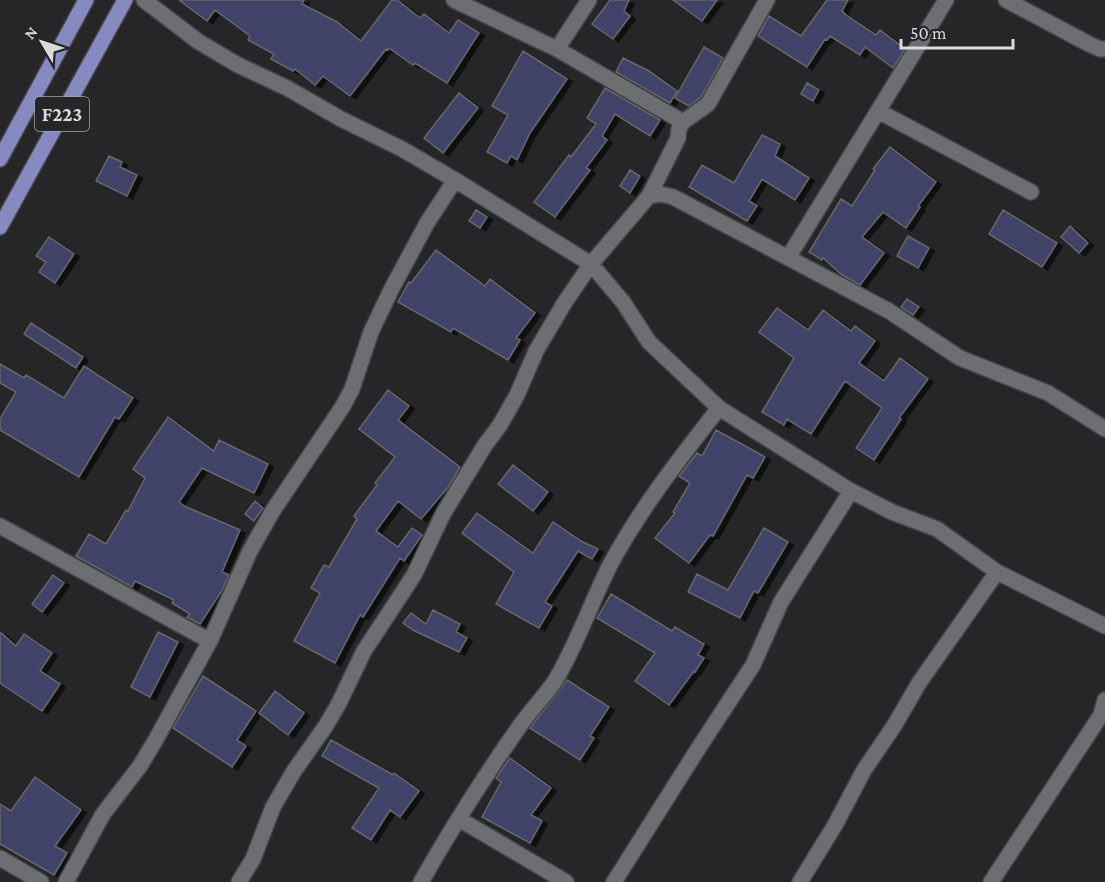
<svg xmlns="http://www.w3.org/2000/svg" width="1105" height="882" viewBox="0 0 1105 882" font-family="'Crimson Pro',serif">
	<style>
		.building { fill: #414368; stroke: #66666a; stroke-width: 1.5; filter: url(#shadow) }
		.lines { fill: none; stroke-linecap: round; stroke-linejoin: round }
		.street-casing { stroke: #444447; stroke-width: 18 }
		.primary-casing { stroke: #444447; stroke-width: 18 }
		.street { stroke: #6d6e71; stroke-width: 15 }
		.primary { stroke: #878ac0; stroke-width: 15 }
		.labels { text-anchor: middle; stroke-width: 5; stroke-linejoin: round; paint-order: stroke }
		.shield { fill: #262629; stroke: #a5a5a7; stroke-width: 1.5 }
		.shield-label { font-size: 20px; font-weight: bold; fill: #dbdbdd }
	</style>
	<defs>
		<filter id="shadow"><feDropShadow dx="5.5" dy="3" stdDeviation="0" flood-color="#0009"/></filter>
	</defs>
	<rect width="100%" height="100%" fill="#262629"/>
	<path class="building" d="M179,0H304L302,4L337,22L361,41L392,0H397L420,18L424,14L449,33L458,20L479,33L447,83L415,63L413,65L389,48L388,50L386,49L350,96L323,76L315,85L295,69L293,71L271,59L274,54L248,40L250,36L215,10L207,21Z
		M610,0H629L624,11L630,16L613,39L592,24Z
		M673,0H717L702,21Z
		M827,0H848L842,11L846,15L876,35L880,30L905,49L893,68L865,47L860,55L830,36L827,40L825,39L807,67L758,36L769,16L801,36Z
		M704,47L723,58L701,97L689,106L675,98Z
		M523,51L567,79L530,133L517,160L511,156L507,163L487,152L508,115L492,106Z
		M623,58L649,71L677,91L670,103L616,72Z
		M807,83L819,90L813,101L801,94Z
		M605,88L660,120L650,136L615,114L602,136L607,140L586,168L590,170L555,217L534,202L569,155L571,157L596,124L587,118Z
		M459,93L478,108L443,153L424,138Z
		M762,135L780,144L775,156L809,178L795,200L762,179L749,201L757,206L747,221L689,187L702,165L734,183Z
		M890,147L936,182L918,206L920,207L906,228L883,212L862,237L884,253L860,285L842,275L823,258L822,260L809,252L841,199L852,206L875,170L873,169Z
		M109,156L122,162L120,167L137,175L127,196L96,181Z
		M630,170L640,176L630,193L620,186Z
		M476,210L487,217L480,228L469,221Z
		M1003,210L1057,243L1042,267L989,234Z
		M1070,226L1088,243L1079,253L1061,237Z
		M908,236L929,248L918,268L897,256Z
		M49,237L74,254L55,283L39,272L46,262L36,256Z
		M436,250L485,286L490,279L535,313L516,338L520,340L508,360L453,328L451,332L398,302L409,282L411,283Z
		M907,299L919,307L913,315L901,307Z
		M777,308L808,330L823,310L851,331L855,326L875,341L859,363L884,381L900,358L928,379L899,418L901,419L874,460L856,448L882,408L845,381L811,434L787,419L784,425L762,412L794,358L759,332Z
		M31,323L83,357L76,368L24,334Z
		M0,364L24,378L26,375L64,398L84,366L133,398L119,419L115,417L79,477L0,430V419L16,392L0,383Z
		M388,390L409,406L398,420L460,467L449,486L421,519L398,501L376,531L398,547L412,528L422,535L404,561L400,558L363,617L360,615L335,663L294,641L320,593L311,588L324,565L329,567L357,519L354,516L377,485L375,483L395,457L359,429Z
		M168,417L214,451L219,440L268,464L254,493L202,468L179,502L184,506L240,530L222,572L229,575L221,592L200,624L187,617L190,614L172,603L174,600L135,581L132,587L76,556L89,534L106,544L126,510L128,511L145,478L133,469Z
		M716,430L765,457L753,478L747,475L713,536L710,535L689,563L655,538L675,513L673,512L690,483L679,476L697,453L702,456Z
		M513,465L548,492L533,511L498,484Z
		M255,501L263,508L254,521L245,514Z
		M477,513L533,553L553,522L581,541L598,549L592,559L578,551L545,602L552,606L539,628L496,604L514,572L462,533Z
		M764,528L788,542L758,593L754,591L740,618L688,592L697,574L728,590Z
		M53,575L64,583L42,612L32,604Z
		M611,594L672,631L675,627L704,644L698,655L704,658L695,672L694,671L669,705L635,681L655,653L597,618Z
		M433,610L460,624L456,632L467,638L459,652L413,630L403,623L411,613L426,624Z
		M0,632L16,646L24,634L52,653L40,671L60,684L42,711L0,683Z
		M158,632L178,642L150,697L131,687Z
		M203,676L256,711L237,740L246,746L232,767L173,728Z
		M567,680L609,707L590,736L594,738L580,760L530,728Z
		M275,691L304,713L288,735L259,713Z
		M331,740L393,775L394,773L419,791L400,817L390,810L371,840L352,828L379,788L322,756Z
		M510,758L551,788L531,815L542,821L530,843L482,817L501,782L496,778Z
		M35,777L81,810L55,846L67,853L54,875L0,844V804L11,811Z"/>
	<g class="lines">
		<defs>
			<path id="street" d="M144,0L199,42L238,65L287,88L341,119L402,149L455,180L591,264L623,302L649,342L719,408L851,491L892,512L937,529L997,572L1105,626
				M454,0L557,49L683,122L679,128L678,138L649,196
				M1006,0L1089,44L1100,49H1105
				M557,49L589,0
				M878,111L1031,192
				M683,122L708,104L767,0
				M788,258L946,0
				M0,526L210,641
				M459,819L566,882
				M0,858L41,882
				M66,882L103,814L140,766L155,741L210,641L250,551L272,512L343,406L352,389L371,332L391,290L427,223L455,180
				M239,882L253,859L273,807L294,771L325,727L338,705L364,651L414,575L443,514L485,445L500,425L517,395L536,351L565,302L591,264L649,196L661,194L673,197L889,311L960,358L1048,393L1105,429
				M421,882C451,829 484,777 519,727C530,711 544,697 555,681C577,644 591,603 610,565C640,509 680,458 719,408
				M614,882L696,752L753,665L781,602L851,491
				M800,882L835,825L864,770L894,726L919,683L997,572
				M991,882L1101,715L1105,700"/>
			<path id="primary" d="M0,159L86,0
				M0,227L125,0"/>
		</defs>
		<use href="#street" class="street-casing"/>
		<use href="#primary" class="primary-casing"/>
		<use href="#street" class="street"/>
		<use href="#primary" class="primary"/>
	</g>
	<g class="labels">
		<rect class="shield" x="35" y="97" width="54" height="34" rx="4.5"/>
		<g class="shield-label">
			<text x="62" y="121">F223</text>
		</g>
	</g>
	<g transform="translate(42 42) rotate(309)" stroke="#262629" stroke-width="4.5" paint-order="stroke">
	<path d="M0-4.5L10 22L0 15L-10 22Z" fill="#dbdbdd"/>
	<text y="-9" font-size="16" font-weight="bold" text-anchor="middle" fill="#dbdbdd">N</text>
	</g>
	<path d="M901 39v9h112v-9" fill="none" stroke="#dbdbdd" stroke-width="3"/>
	<text x="910" y="39" font-size="18" fill="#dbdbdd" stroke="#262629" stroke-width="4.5" paint-order="stroke">50 m</text>
</svg>
